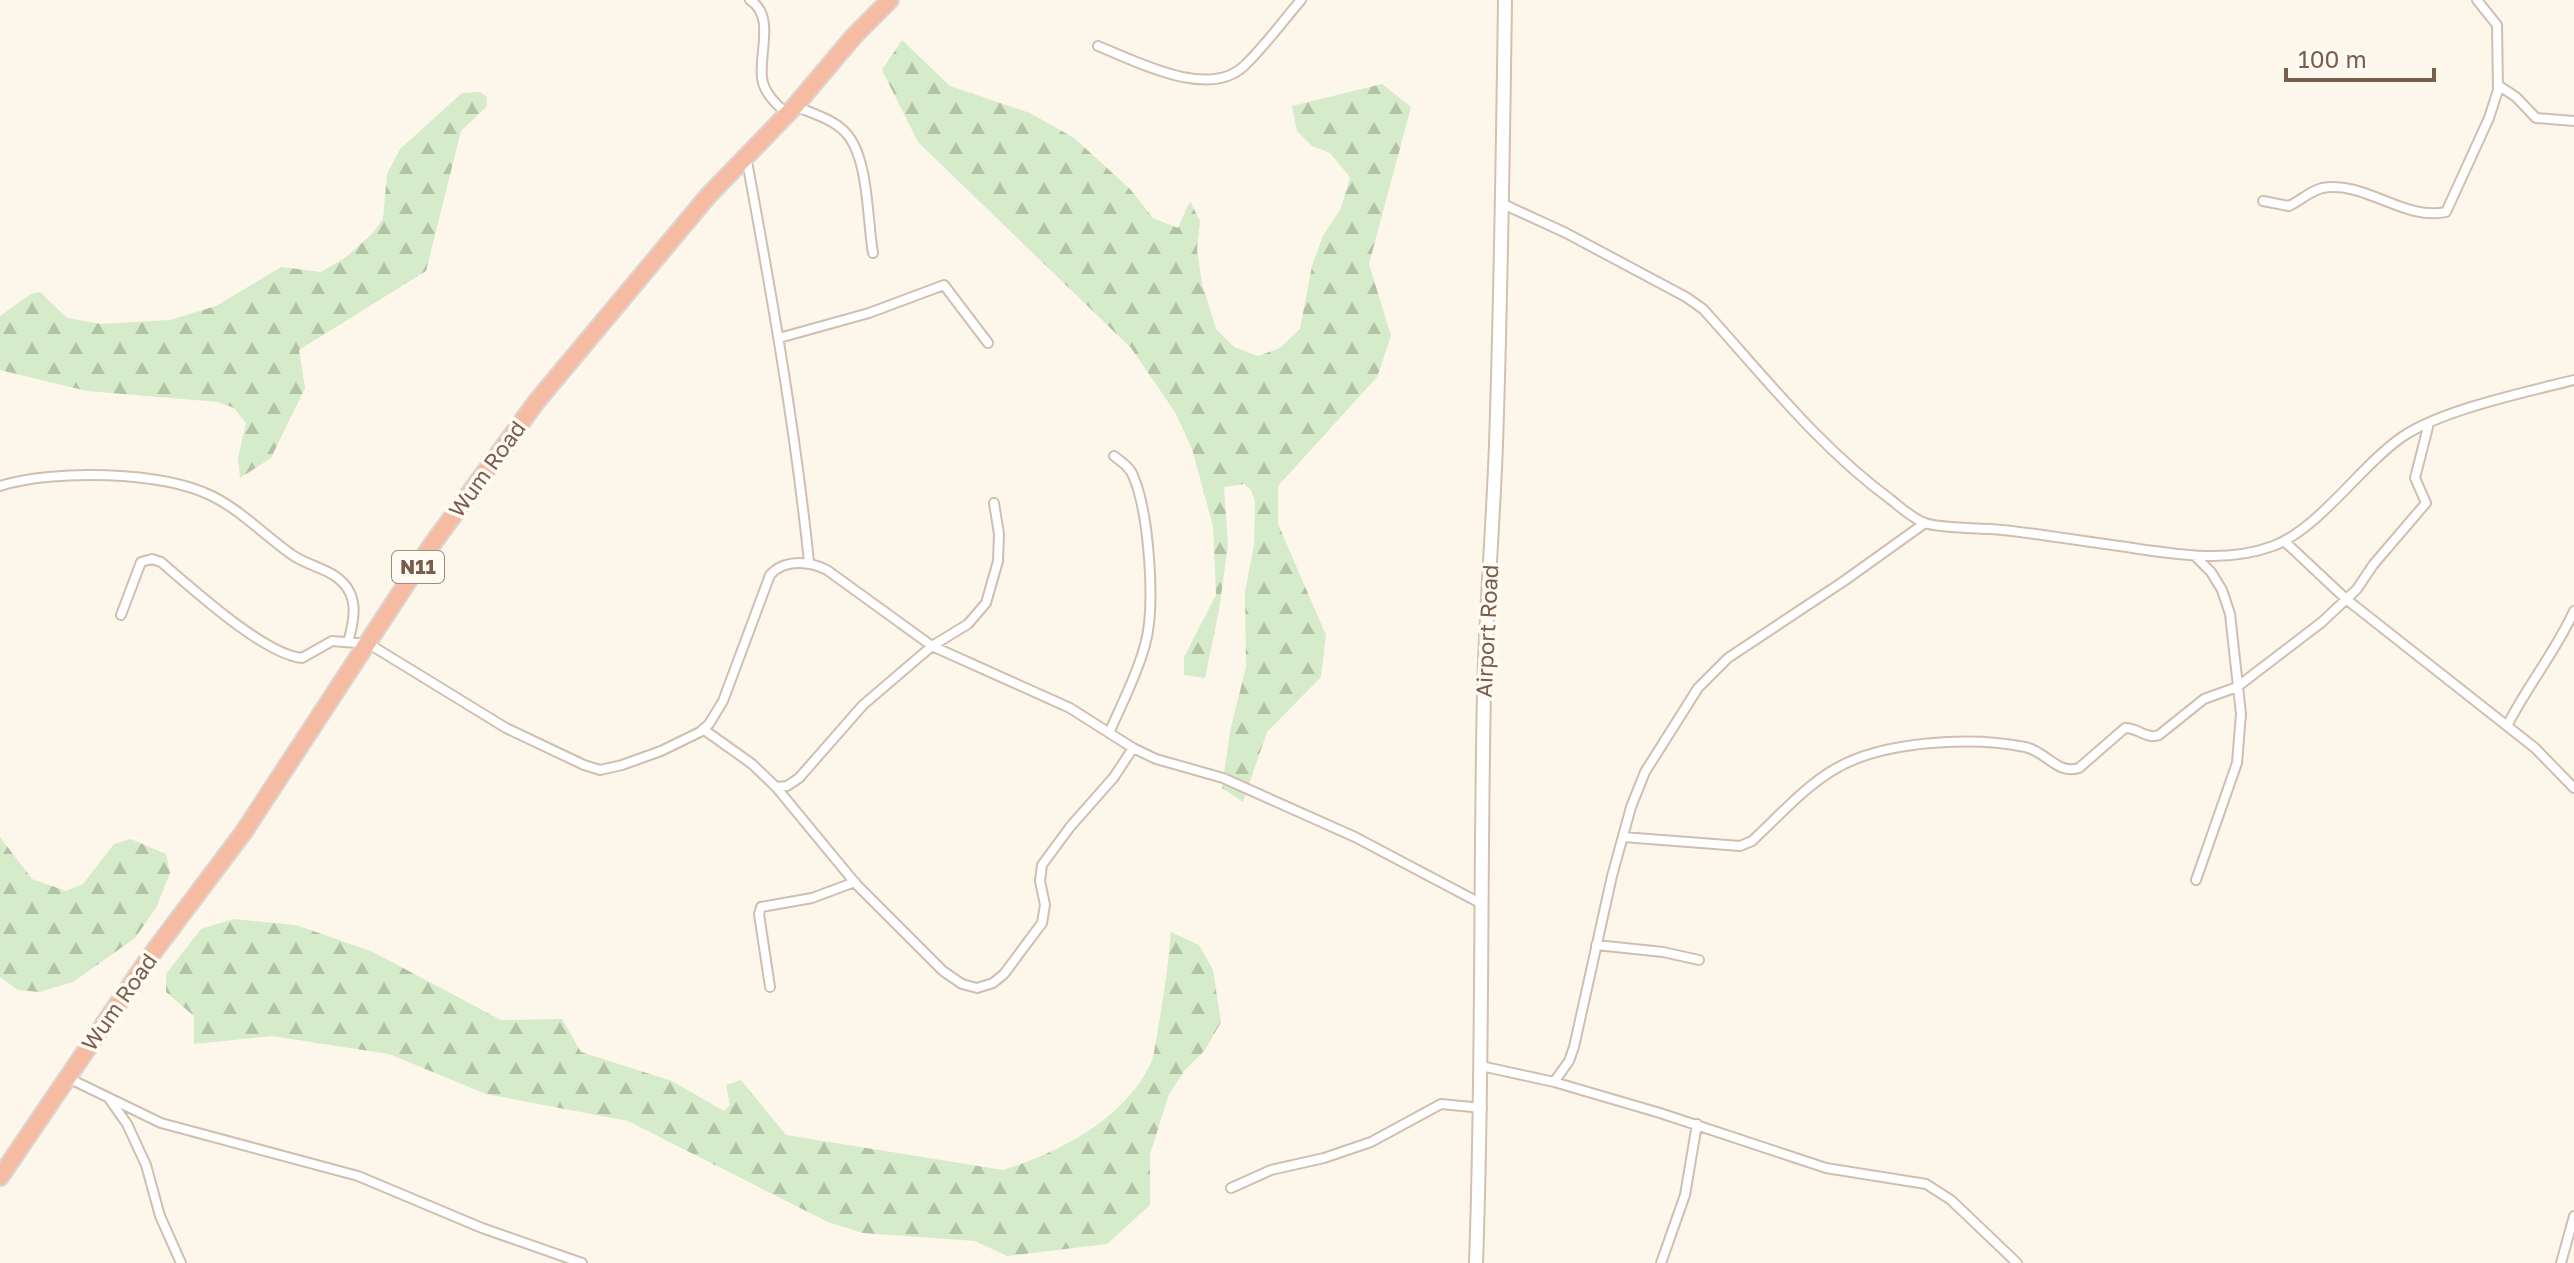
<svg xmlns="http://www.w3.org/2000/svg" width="2574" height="1263" viewBox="0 0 2574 1263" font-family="'Golos Text',sans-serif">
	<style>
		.forest { fill: url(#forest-firs) }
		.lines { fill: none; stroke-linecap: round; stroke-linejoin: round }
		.street-casing { stroke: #d0bfb0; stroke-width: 12 }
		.secondary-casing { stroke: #d3c0ae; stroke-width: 16 }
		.highway-casing { stroke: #dcd5d1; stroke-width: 20 }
		.street { stroke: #fff; stroke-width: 8 }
		.secondary { stroke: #fff; stroke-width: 12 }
		.highway { stroke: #f6bca3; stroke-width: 16 }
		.labels { text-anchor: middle; stroke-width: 7; stroke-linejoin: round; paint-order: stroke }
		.shield { fill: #fffaf2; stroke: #a18d7e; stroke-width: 2 }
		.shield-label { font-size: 20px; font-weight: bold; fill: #795e4d }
		.street-label { font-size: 22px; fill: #795e4d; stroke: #fffaf2 }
	</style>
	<defs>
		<pattern id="forest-firs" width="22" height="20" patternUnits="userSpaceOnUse" patternTransform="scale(2)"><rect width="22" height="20" fill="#d5ebc9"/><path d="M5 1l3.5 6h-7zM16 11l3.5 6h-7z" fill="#b2c2a5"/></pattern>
	</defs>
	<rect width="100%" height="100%" fill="#fdf7eb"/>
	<path class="forest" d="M902,40L950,86L1030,113L1074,138L1130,189L1153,218L1178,228L1190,201L1200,221L1197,250L1202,283L1216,329L1234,347L1258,356L1280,348L1300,329L1312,266L1323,236L1341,208L1350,177L1330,153L1312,146L1297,131L1292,106L1382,84L1411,107L1369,264L1391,336L1377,377L1278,486V524L1326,635L1321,677L1267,732L1243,802L1222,788L1230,731L1246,667L1245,592L1254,545L1255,501L1251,490L1244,484L1224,487L1228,545L1219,610L1205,678L1184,675V657L1216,595L1213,526L1192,449L1175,412L1131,348L918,142L882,70Z
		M480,92L487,97V106L461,131L426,271L299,350L305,388L271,458L240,478L238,458L246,423L234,408L218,402L87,391L0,370V316L31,294L40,292L67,318L101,324L170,320L216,306L281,267L321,272L346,257L372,234L383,219L387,174L400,149L462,93Z
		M0,837L32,879L66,891L83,884L114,844L131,839L166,854L170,873L156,908L135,938L73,982L39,992L18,990L0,977Z
		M233,919L296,925L373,952L501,1020L562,1019L581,1052L672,1081L724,1111L730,1105L726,1085L741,1080L786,1135L1003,1170C1058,1153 1123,1120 1150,1065C1154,1057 1155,1045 1157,1035C1163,1001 1168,967 1171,932L1199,945L1213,970L1221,1022L1205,1050L1185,1070L1169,1094L1150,1154V1205L1107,1244L1007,1256L975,1241L863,1233L828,1222L628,1121L486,1094L389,1054L272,1036L194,1044V1016L166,992V974L201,929Z"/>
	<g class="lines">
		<defs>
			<path id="street" d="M750,0C775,15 759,53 762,78C764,93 776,104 787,114
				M1098,46C1136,61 1208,100 1244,66C1265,46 1282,22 1301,0
				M2498,85L2516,97L2536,118L2574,121
				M795,106C811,113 833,119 845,132C869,156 867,220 873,253
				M746,156C771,291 795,426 809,562
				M2263,201L2289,206C2300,201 2310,191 2322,188C2365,180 2403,221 2446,212L2489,118L2498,90L2497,25L2477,0
				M1503,204L1566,233L1686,297L1703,309C1763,375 1818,446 1890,499C1900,507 1913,519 1925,523C1939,528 1974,528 1991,529C2029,532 2067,539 2105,544C2160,551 2220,566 2273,546C2319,529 2360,466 2402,437C2441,410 2526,392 2574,380
				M779,338L869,313L944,285L988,343
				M0,486C54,469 161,471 212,496C242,511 264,535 291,554C304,564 322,567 335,576C360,593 355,618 348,642
				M2284,541L2346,599L2535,748L2574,788
				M121,615L141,562L152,559L161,562C192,588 263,654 302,658L332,641L369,644L506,728L584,765L600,770L622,765L661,751L700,732L709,724L723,701L770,575C784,559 809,561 827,570L932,646L1070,708L1133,748L1156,759L1223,778L1355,837L1480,903
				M2507,726C2527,686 2556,651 2574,611
				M703,729L752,764L776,787L856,884L943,971L962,984L977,988L993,983L1004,974L1042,923L1045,905L1040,881L1042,865L1070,827L1114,777L1133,748
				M1110,731C1122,703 1137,675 1145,645C1156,607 1149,515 1134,478C1131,468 1122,462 1114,456
				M776,787L787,786L799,778L863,705L932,646L968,624L986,603L998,561L999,534L994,503
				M1623,837L1740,846L1752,841C1778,817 1804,787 1835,769C1882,741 1971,736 2025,747C2046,751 2057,775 2079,768L2125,728C2137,727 2147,740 2159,735L2204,699L2237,687L2322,622L2357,589L2373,565L2426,503L2415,478L2429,423
				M2196,880L2237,763L2241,714L2230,614L2222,590L2211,572L2196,557
				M1596,945L1663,952L1699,960
				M770,987L759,914L761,907L812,898L855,882
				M1481,1066L1554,1082L1660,1113L1826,1168L1926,1184L1951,1200L2017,1263
				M68,1078L161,1123L358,1176L482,1228L582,1263
				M1554,1082L1569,1061L1574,1047L1612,876L1631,807L1645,772L1698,688L1728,658L1844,581L1925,523
				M110,1100L127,1124L146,1165L160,1216L181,1263
				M1231,1188L1271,1170L1324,1158L1371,1142L1441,1104L1482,1108
				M1661,1263L1685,1195L1697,1124
				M2561,1263L2574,1216"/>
			<path id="secondary" d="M1476,1263C1483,1073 1480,882 1484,692C1486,609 1493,527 1496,444C1501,296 1503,148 1505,0"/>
			<path id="highway" d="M0,1177L149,958L243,833L431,546L537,401L708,196L795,106L854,36L890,0"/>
		</defs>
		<use href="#street" class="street-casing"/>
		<use href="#secondary" class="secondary-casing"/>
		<use href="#highway" class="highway-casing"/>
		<use href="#street" class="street"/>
		<use href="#secondary" class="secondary"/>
		<use href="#highway" class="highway"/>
	</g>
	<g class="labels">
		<rect class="shield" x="392" y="551" width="52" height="32" rx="6"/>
		<g class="shield-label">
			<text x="418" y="574">N11</text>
		</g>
		<g class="street-label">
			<text transform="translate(487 469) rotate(-54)" y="8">Wum Road</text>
			<text transform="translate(1487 631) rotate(-87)" y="8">Airport Road</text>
			<text transform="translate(119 1002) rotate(-55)" y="8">Wum Road</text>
		</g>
	</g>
	<path d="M2286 68v12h148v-12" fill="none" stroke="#795e4d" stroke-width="4"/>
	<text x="2298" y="68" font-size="24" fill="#795e4d" stroke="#fffaf2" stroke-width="6" paint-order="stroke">100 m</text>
</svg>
